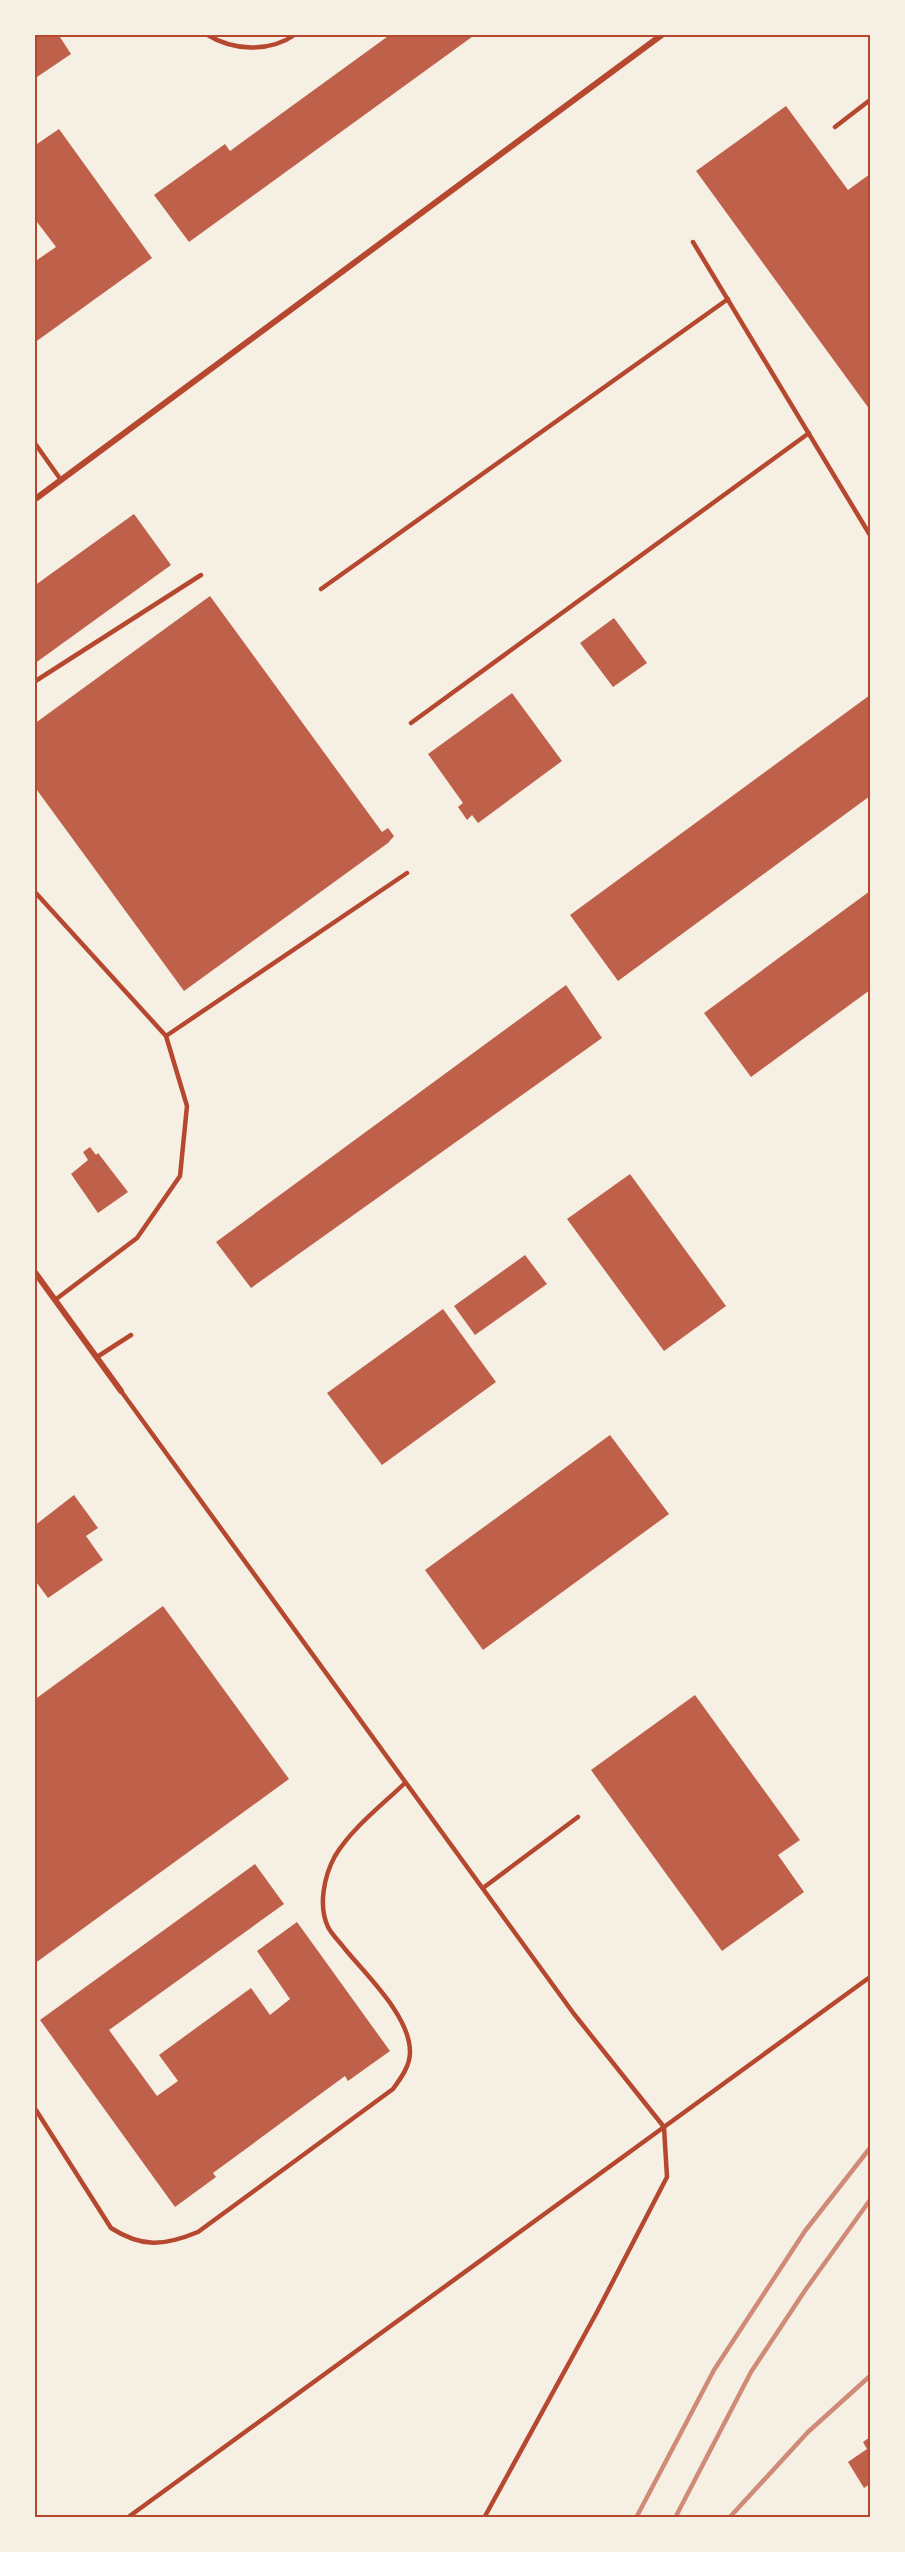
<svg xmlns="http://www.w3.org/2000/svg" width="905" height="2552" viewBox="0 0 905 2552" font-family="Literata,serif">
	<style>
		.building { fill: #bf614a }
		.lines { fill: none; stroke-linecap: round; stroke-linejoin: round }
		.service { stroke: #b5482f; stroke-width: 4.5 }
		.minor { stroke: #b5482f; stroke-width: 6 }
		.rail { stroke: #cf8b77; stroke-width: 4.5 }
		.neatline { fill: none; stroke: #b5482f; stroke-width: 2 }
	</style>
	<rect width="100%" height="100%" fill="#f6efe4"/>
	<path class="building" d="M34,34H58L71,54L34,79Z
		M391,34H476L189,242L154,195L225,144L230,151Z
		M786,106L848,190L870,174V410L696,171Z
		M59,129L152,258L34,343V262L56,247L34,218V146Z
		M134,514L171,565L34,664V586Z
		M210,596L382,832L388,828L394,836L388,843L184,991L34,786V724Z
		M614,618L647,663L613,687L580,643Z
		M512,693L562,761L478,823L472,815L467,820L458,807L463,803L428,754Z
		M870,695V796L618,981L570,915Z
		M870,891V990L751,1077L704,1013Z
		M566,985L602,1038L251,1288L216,1242Z
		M90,1147L96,1155L98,1153L128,1192L98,1213L71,1174L88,1160L83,1152Z
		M630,1174L726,1306L664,1351L567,1219Z
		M525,1255L547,1284L475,1335L454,1306Z
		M443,1309L496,1382L382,1465L327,1393Z
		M610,1435L669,1514L483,1650L425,1570Z
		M74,1495L98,1528L86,1536L103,1560L48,1598L34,1579V1526Z
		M163,1606L289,1779L34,1964V1700Z
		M695,1695L800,1840L778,1855L804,1892L722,1951L591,1770Z
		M255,1864L284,1904L109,2030L157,2096L178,2081L159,2055L251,1988L270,2015L290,1999L257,1951L297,1922L390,2051L348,2081L345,2076L213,2173L216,2177L175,2207L40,2020Z
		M870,2437V2484L864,2488L848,2462L867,2449L863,2442Z"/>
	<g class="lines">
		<path class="service" d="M206,34C233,51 269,53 296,34
			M835,127L870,100
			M693,242L870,535
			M34,442L61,480
			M321,589L728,299
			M34,682L201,575
			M411,723L809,433
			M34,891L166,1036L187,1106L180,1176L137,1238L55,1300
			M166,1036L407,873
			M97,1357L131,1335
			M121,1391L574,2014L664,2127L667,2177L597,2312L484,2518
			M483,1888L578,1817
			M34,2107L111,2228C142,2248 164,2246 198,2232L393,2089C401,2078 410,2066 410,2052C410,2016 367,1976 345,1949C340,1942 332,1935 328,1927C318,1906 324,1876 335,1856C352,1828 381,1806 405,1783
			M127,2518L870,1977"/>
		<path class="minor" d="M34,500L663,34
			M34,1271L121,1391"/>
		<path class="rail" d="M636,2518L714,2370L805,2231L870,2148
			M675,2518L751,2372L806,2289L870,2200
			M729,2518L808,2432L870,2376"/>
	</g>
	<rect width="905" height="2552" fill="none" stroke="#f6efe4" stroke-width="72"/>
	<rect x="36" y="36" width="833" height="2480" class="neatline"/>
</svg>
